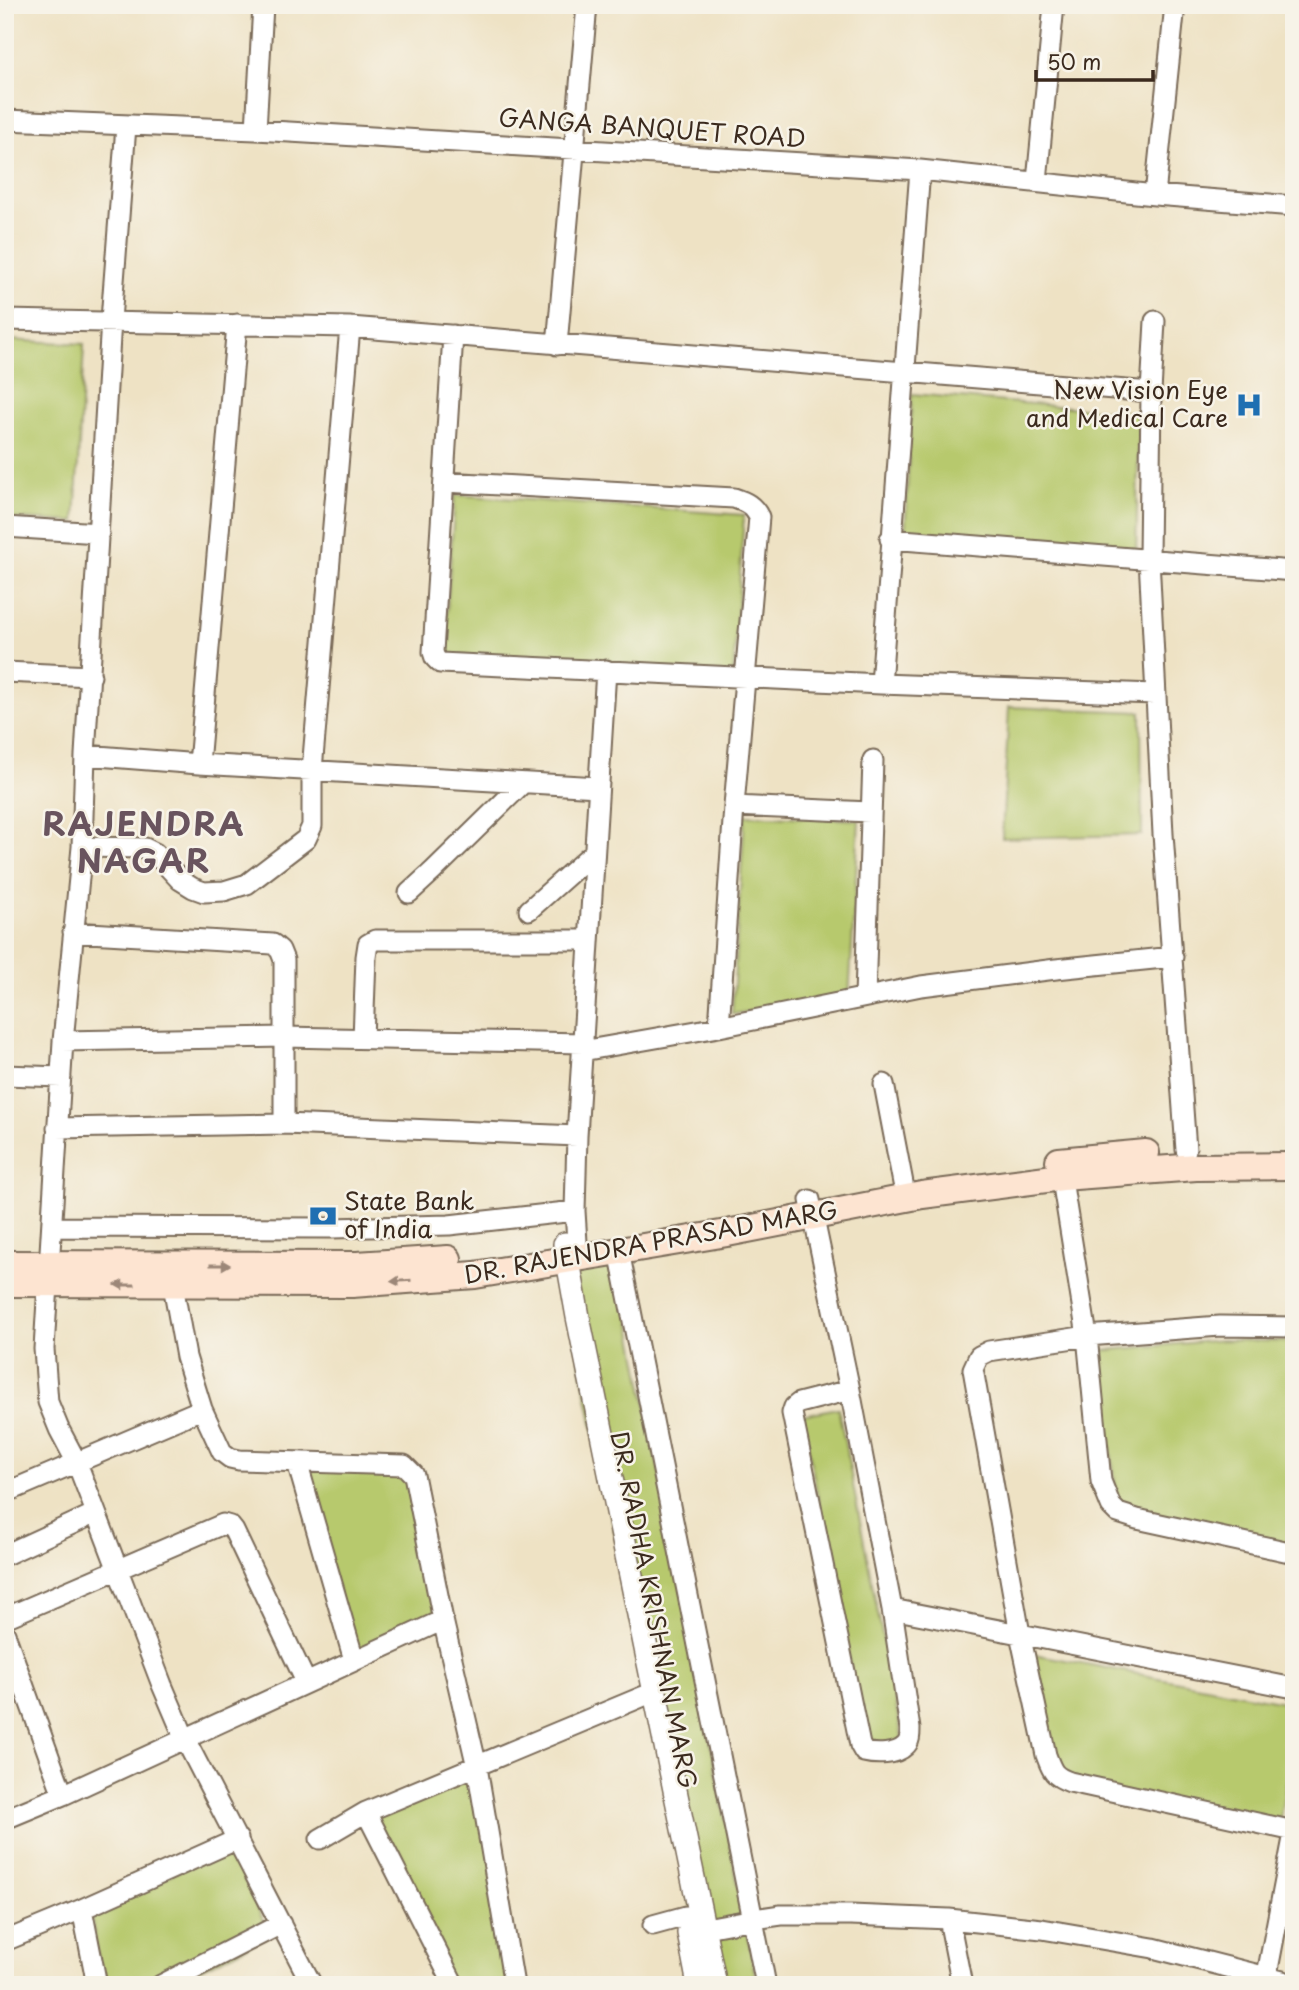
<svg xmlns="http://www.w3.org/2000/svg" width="1299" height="1990" viewBox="0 0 1299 1990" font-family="'Playpen Sans',sans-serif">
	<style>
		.green { fill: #b7c96d; stroke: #797a46; stroke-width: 2 }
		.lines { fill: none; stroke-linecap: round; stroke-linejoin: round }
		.minor-casing { stroke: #7a6a58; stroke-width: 23 }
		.tertiary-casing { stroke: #7a6a58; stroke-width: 26 }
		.secondary-casing { stroke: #7a6a58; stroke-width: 30 }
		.minor { stroke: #fff; stroke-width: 19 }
		.tertiary { stroke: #fff; stroke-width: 23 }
		.secondary { stroke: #fde4d1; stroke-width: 26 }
		.oneway { fill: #9c8778 }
		.labels { text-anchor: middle; stroke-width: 5; stroke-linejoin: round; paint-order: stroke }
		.street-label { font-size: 24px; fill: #3b2a1e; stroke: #f7f3e8 }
		.poi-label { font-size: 24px; fill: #3b2a1e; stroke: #f7f3e8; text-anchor: end }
		.district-label { font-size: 32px; font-weight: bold; letter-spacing: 2px; fill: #69545e; stroke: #f7f3e8 }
	</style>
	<rect width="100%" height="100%" fill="#f7f3e8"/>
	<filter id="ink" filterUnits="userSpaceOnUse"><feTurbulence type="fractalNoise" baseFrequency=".0143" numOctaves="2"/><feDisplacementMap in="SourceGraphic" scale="14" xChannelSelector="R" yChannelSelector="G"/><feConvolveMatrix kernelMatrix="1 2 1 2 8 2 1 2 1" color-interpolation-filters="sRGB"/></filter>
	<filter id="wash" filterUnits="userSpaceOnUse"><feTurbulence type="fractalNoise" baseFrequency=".00686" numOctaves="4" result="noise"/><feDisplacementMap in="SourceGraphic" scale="28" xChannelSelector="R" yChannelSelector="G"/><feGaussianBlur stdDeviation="1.57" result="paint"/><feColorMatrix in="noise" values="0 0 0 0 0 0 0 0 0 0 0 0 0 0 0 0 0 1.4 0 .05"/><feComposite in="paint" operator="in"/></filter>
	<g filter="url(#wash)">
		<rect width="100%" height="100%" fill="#eee2c4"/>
		<path class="green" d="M5,340L84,344L75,522L5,518Z
			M912,394L1139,413L1136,556L905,537Z
			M455,495L744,515L733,675L444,655Z
			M1009,707L1141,712L1142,835L1002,838Z
			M745,815L859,820L849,998L732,1014Z
			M619,1262L757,1985H707L561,1270Z
			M1223,1340L1294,1342V1554L1119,1513L1098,1351Z
			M838,1408L903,1742L866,1749L802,1415Z
			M300,1469L406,1472L438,1621L359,1658Z
			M1029,1653L1294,1704V1744L1278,1827L1055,1780Z
			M477,1767L514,1985H450L367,1812Z
			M230,1848L270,1935L168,1985H103L90,1911Z"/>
	</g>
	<g filter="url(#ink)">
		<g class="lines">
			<defs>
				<path id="minor" d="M5,120L256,130L920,170L1155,195L1294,206
					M126,126L111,320L85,755L82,847L63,1041L44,1349L48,1402L59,1429L77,1463L162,1685L185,1739L312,1985
					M256,130L263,5
					M1037,181L1054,5
					M1155,195L1175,5
					M5,320L350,327L1151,392
					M1155,321L1151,392L1149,558L1163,834L1186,1150
					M453,335L433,652L435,658L440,663L881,684L1155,694
					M557,345L587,5
					M444,482L734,498C746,502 753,505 759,517L734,806L719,1027
					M5,527L99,533
					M890,539L1294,571
					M5,672L91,676
					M881,684L920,170
					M85,755L199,764L598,787
					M199,764L237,324
					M734,806L870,812
					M82,847L145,848L155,853L180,880L193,888L204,892L224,891L247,884L306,839L312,826V770L350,327
					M409,893L433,871L523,783
					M529,910L594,852
					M73,932L273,944L280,950L284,960V1124
					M865,996L873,760
					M363,1039L366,957L368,944L375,940H589
					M63,1041L284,1037L583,1043
					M582,1051L719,1027L921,986L1056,969L1173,957
					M5,1075L61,1077
					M884,1084L903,1183
					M57,1128L284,1124L577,1136
					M1060,1167L1087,1336L1101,1481L1111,1506L1118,1513L1137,1519L1294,1553
					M810,1200L850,1390L892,1609L910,1729C910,1735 910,1742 905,1746C896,1755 876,1755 864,1752L860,1745L792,1413L794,1407L799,1403L850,1390
					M52,1227L332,1228L449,1225L575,1211
					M577,1242L575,1211L577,1136L606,670
					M619,1251L766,1985
					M173,1285L186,1357L202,1409L222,1452L230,1458L239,1460L404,1465L414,1475L443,1620L477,1767L514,1985
					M1294,1327L1220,1326L1087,1336L989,1351L979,1356L973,1369L1020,1634L1046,1755C1052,1771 1053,1776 1070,1782L1294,1831
					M297,1462L354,1660
					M5,1493L202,1409
					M5,1555L96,1513
					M892,1609L1294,1688
					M5,1618L223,1524L230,1526L234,1531L306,1682
					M5,1634L63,1795
					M366,1812L454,1985
					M5,1819L63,1795L443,1620
					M320,1839L366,1812L644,1696
					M82,1909L97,1985
					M949,1919L962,1985
					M653,1925L686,1916
					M690,1931L754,1919L781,1915H851L949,1919L1042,1929L1153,1948L1294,1984
					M5,1941L82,1909L238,1839
					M161,1985L281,1924
					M1265,1985L1294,1833"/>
				<path id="tertiary" d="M565,1244L578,1317L715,1985
					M689,1933L699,1985"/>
				<path id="secondary" d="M1059,1161L1146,1153
					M5,1264L357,1265L448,1259
					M5,1283L352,1284L475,1275L727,1233L922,1195L1062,1177L1196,1167L1294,1166"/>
			</defs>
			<use href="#minor" class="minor-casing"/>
			<use href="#tertiary" class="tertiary-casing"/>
			<use href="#secondary" class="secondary-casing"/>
			<use href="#minor" class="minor"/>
			<use href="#tertiary" class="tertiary"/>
			<use href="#secondary" class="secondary"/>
		</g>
		<defs><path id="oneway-solid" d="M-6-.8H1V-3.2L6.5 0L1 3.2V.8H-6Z" transform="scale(1.75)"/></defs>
		<g class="oneway">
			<use href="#oneway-solid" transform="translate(220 1265)"/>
			<use href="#oneway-solid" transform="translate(401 1281) rotate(176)"/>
			<use href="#oneway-solid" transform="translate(125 1285) rotate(-180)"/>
		</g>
	</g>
	<defs>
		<symbol id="hospital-bare" viewBox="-9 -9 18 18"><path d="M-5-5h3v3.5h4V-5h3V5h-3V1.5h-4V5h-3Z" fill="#1f6fb2" stroke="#f7f3e8" stroke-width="2.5" paint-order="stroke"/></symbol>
		<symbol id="bank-bare" viewBox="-9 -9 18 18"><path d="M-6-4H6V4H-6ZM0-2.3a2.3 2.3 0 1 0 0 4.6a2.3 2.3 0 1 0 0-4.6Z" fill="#1f6fb2" stroke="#f7f3e8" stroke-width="2.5" paint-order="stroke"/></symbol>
	</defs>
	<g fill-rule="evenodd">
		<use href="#hospital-bare" x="1230" y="386" width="38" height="38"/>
		<use href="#bank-bare" x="304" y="1197" width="38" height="38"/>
	</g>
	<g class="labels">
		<g class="street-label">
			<text transform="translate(652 129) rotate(4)" y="8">GANGA BANQUET ROAD</text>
			<text transform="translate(651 1243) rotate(-10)" y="8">DR. RAJENDRA PRASAD MARG</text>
			<text transform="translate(653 1610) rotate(79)" y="8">DR. RADHA KRISHNAN MARG</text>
		</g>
		<g class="poi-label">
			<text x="1228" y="399">New Vision Eye<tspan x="1228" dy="28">and Medical Care</tspan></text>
			<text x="344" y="1210" text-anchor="start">State Bank<tspan x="344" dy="28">of India</tspan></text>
		</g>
		<g class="district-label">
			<text x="144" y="836">RAJENDRA<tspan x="144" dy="37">NAGAR</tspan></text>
		</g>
	</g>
	<rect width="1299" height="1990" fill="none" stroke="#f7f3e8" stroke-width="28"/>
	<path d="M1036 70v10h117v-10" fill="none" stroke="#3b2a1e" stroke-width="3.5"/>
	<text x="1047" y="70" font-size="21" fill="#3b2a1e" stroke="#f7f3e8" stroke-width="5" paint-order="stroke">50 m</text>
</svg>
